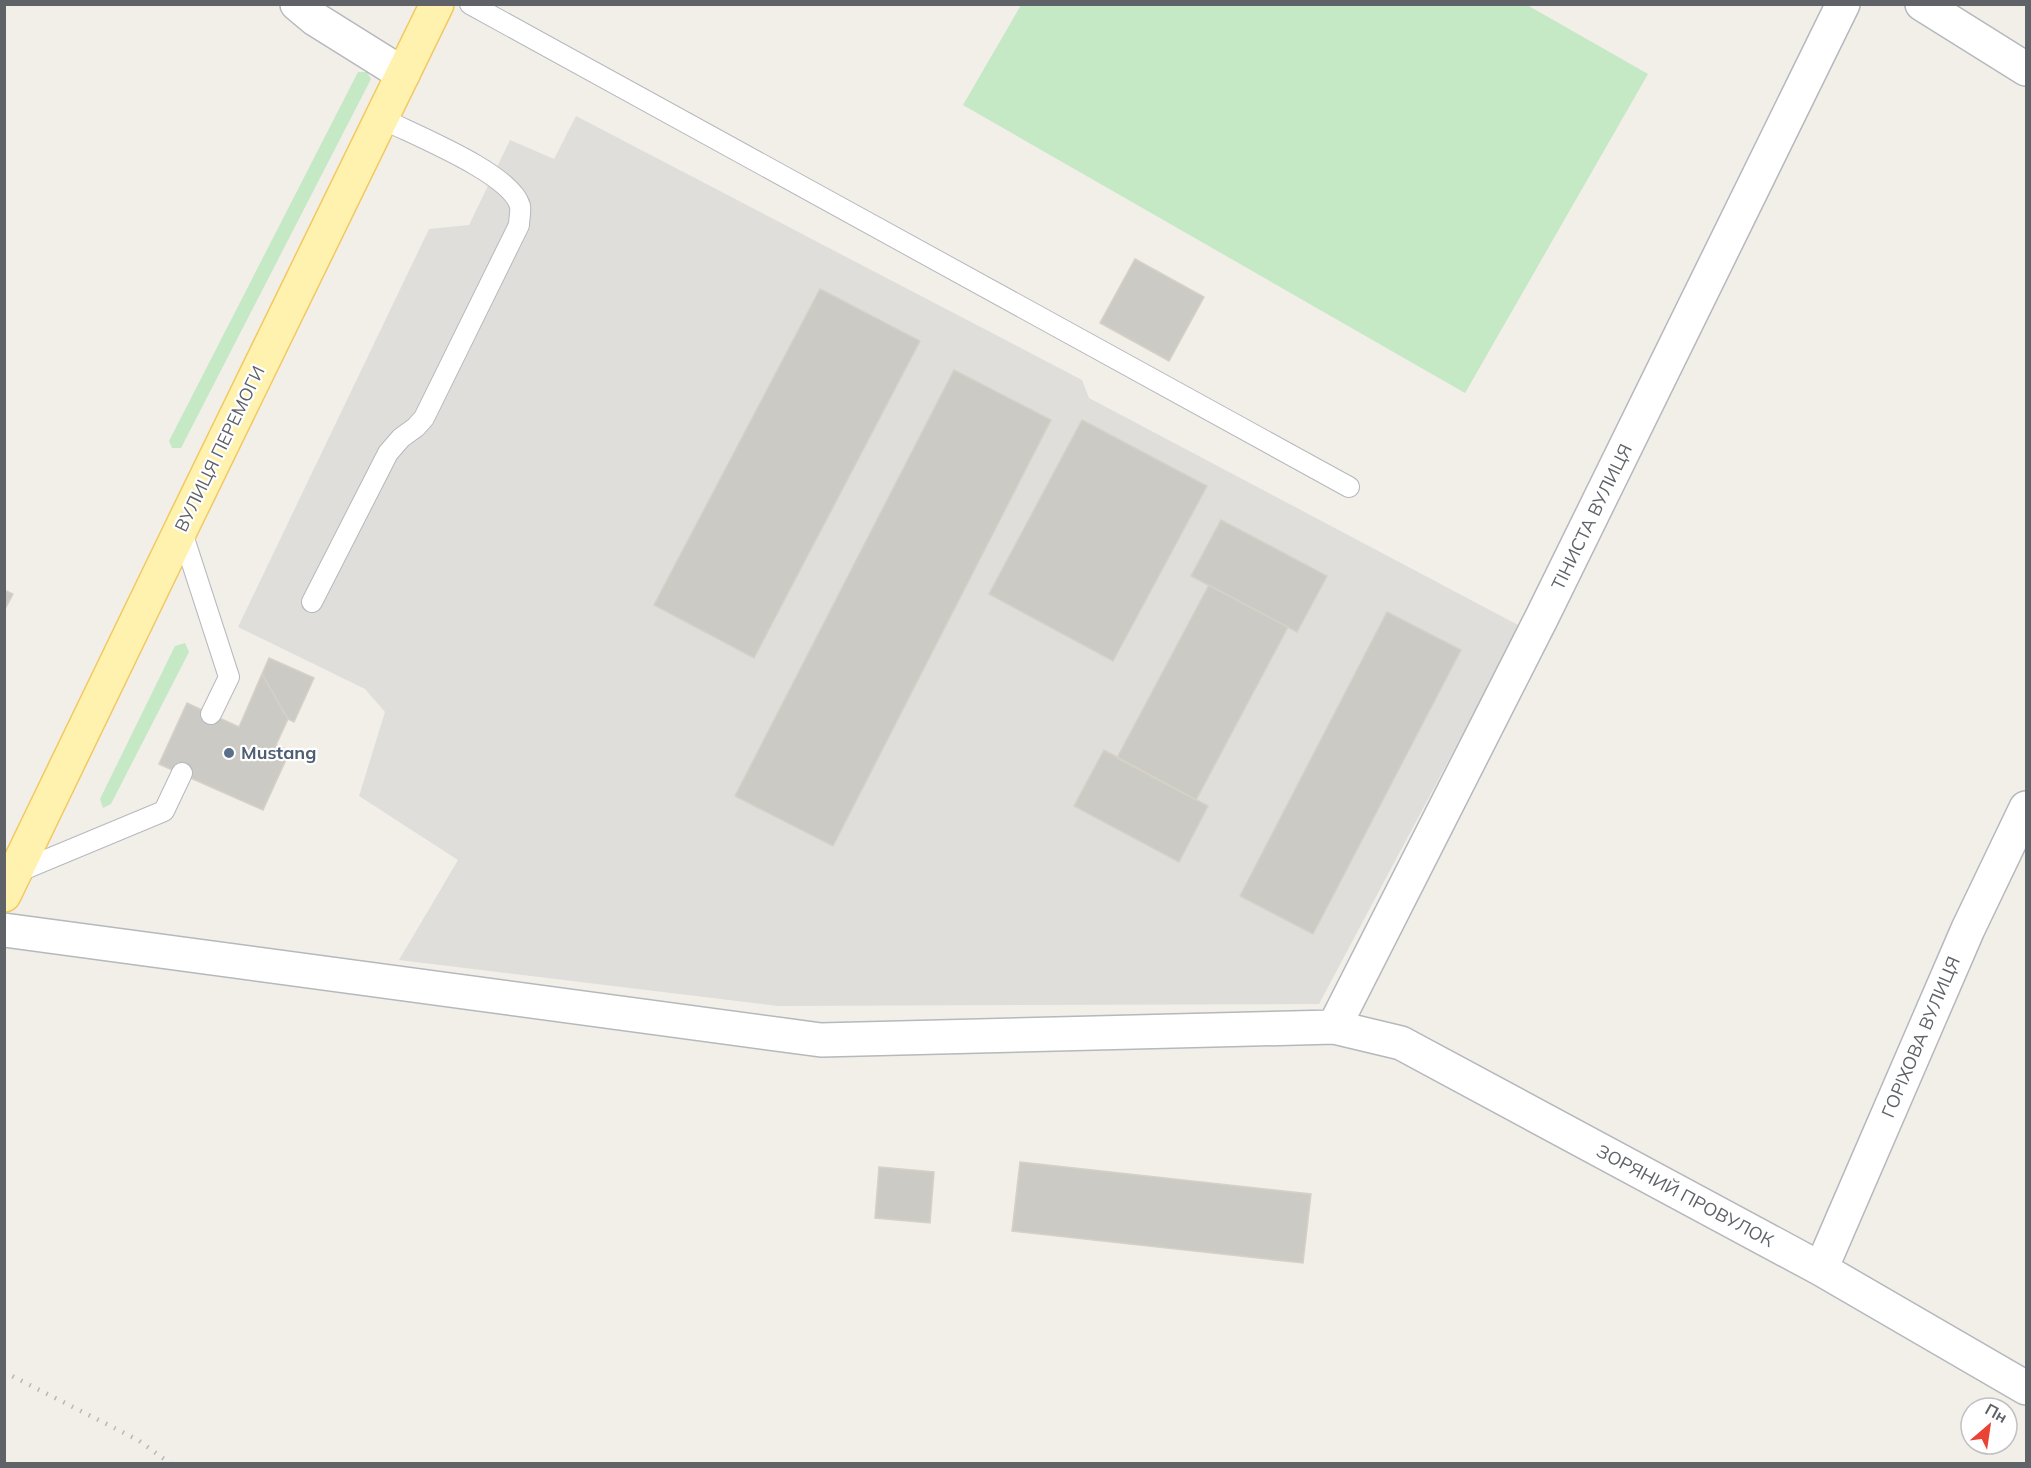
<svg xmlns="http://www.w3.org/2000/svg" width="2031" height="1468" viewBox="0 0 2031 1468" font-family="Mulish,sans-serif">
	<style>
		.industrial { fill: #e0deda }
		.green { fill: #c5e8c5 }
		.building { fill: #cccac5; stroke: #d6d1c6; stroke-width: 1.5 }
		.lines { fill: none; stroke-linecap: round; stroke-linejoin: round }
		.lane-casing { stroke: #b5b8bc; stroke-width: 22 }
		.street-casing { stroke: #b5b8bc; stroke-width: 36 }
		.primary-casing { stroke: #f2c960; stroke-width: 36 }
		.lane { stroke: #fff; stroke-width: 20 }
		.street { stroke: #fff; stroke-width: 33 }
		.primary { stroke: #fff2af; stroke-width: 33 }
		.rail { stroke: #b6b7b8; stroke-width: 4.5; stroke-dasharray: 1.5 8; stroke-linecap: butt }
		.service-dot { fill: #5c6f8a; stroke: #fff; stroke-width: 2 }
		.labels { text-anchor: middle; stroke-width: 4.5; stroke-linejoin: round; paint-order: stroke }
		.street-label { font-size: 18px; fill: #5f6368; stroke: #fff }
		.service-label { font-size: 18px; font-weight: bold; fill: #4e5e75; stroke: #fff; text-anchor: start }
	</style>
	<rect width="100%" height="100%" fill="#f1efe8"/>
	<path class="industrial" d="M576,116L1082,380L1089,398L1520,626L1319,1004L778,1006L399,960L458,860L359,796L385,712L365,689L238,627L429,229L469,225L510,140L554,159Z"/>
	<path class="green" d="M1021,5H1527L1648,74L1465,393L963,105Z
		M358,72H367L371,79L181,448H172L169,441Z
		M185,643L189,652L111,804L103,808L100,799L175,646Z"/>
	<path class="building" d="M1135,259L1204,297L1169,361L1100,323Z
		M820,289L920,341L754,658L654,605Z
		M954,370L1051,420L833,846L735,796Z
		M1082,420L1207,486L1113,661L989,594Z
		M1221,520L1327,576L1297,632L1191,576Z
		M1209,585L1288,627L1196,800L1117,758Z
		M4,590L13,594L4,611Z
		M1387,612L1461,650L1313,934L1240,896Z
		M269,658L314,678L294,722L288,719L262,674Z
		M262,674L288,719L276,745L290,751L263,810L159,764L187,703L239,727Z
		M1104,750L1208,806L1179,862L1074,806Z
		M1020,1162L1311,1194L1303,1263L1012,1231Z
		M879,1167L934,1172L930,1223L875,1218Z"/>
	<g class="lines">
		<defs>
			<path id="lane" d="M470,4L1349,487
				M181,529L229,677L211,714
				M312,602L388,453L401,438L416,427L424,418L519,225C519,219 521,212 520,206C511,173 414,135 383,119
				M15,873L164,811L182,773"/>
			<path id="street" d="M297,4L315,19L403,74
				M1922,4L2026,69
				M4,930L821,1040L1334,1027L1401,1043L1821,1269L2026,1388
				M1334,1027L1542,617L1843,4
				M1821,1269L1968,929L2026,808"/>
			<path id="primary" d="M4,895L181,529L437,4"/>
		</defs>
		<use href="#lane" class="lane-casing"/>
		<use href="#street" class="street-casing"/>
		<use href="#primary" class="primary-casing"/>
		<use href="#lane" class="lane"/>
		<use href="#street" class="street"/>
		<use href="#primary" class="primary"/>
		<path class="rail" d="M4,1372L138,1440L171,1464"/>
	</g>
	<circle class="service-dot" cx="229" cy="753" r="6"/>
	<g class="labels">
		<g class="street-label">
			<text transform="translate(220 449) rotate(-64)" y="6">ВУЛИЦЯ ПЕРЕМОГИ</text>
			<text transform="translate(1592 517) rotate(-64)" y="6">ТІНИСТА ВУЛИЦЯ</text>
			<text transform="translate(1921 1037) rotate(-67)" y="6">ГОРІХОВА ВУЛИЦЯ</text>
			<text transform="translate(1685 1196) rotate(28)" y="6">ЗОРЯНИЙ ПРОВУЛОК</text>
		</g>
		<g class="service-label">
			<text x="241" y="759">Mustang</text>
		</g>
	</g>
	<rect width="2031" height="1468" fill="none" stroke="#5f6368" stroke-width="12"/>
	<g transform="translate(1989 1426) rotate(29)"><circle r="28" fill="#ffffff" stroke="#bfc1c3" stroke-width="1.5"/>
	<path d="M0-4.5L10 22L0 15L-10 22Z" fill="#ea4335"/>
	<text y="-9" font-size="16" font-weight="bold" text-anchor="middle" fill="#5f6368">Пн</text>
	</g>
</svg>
